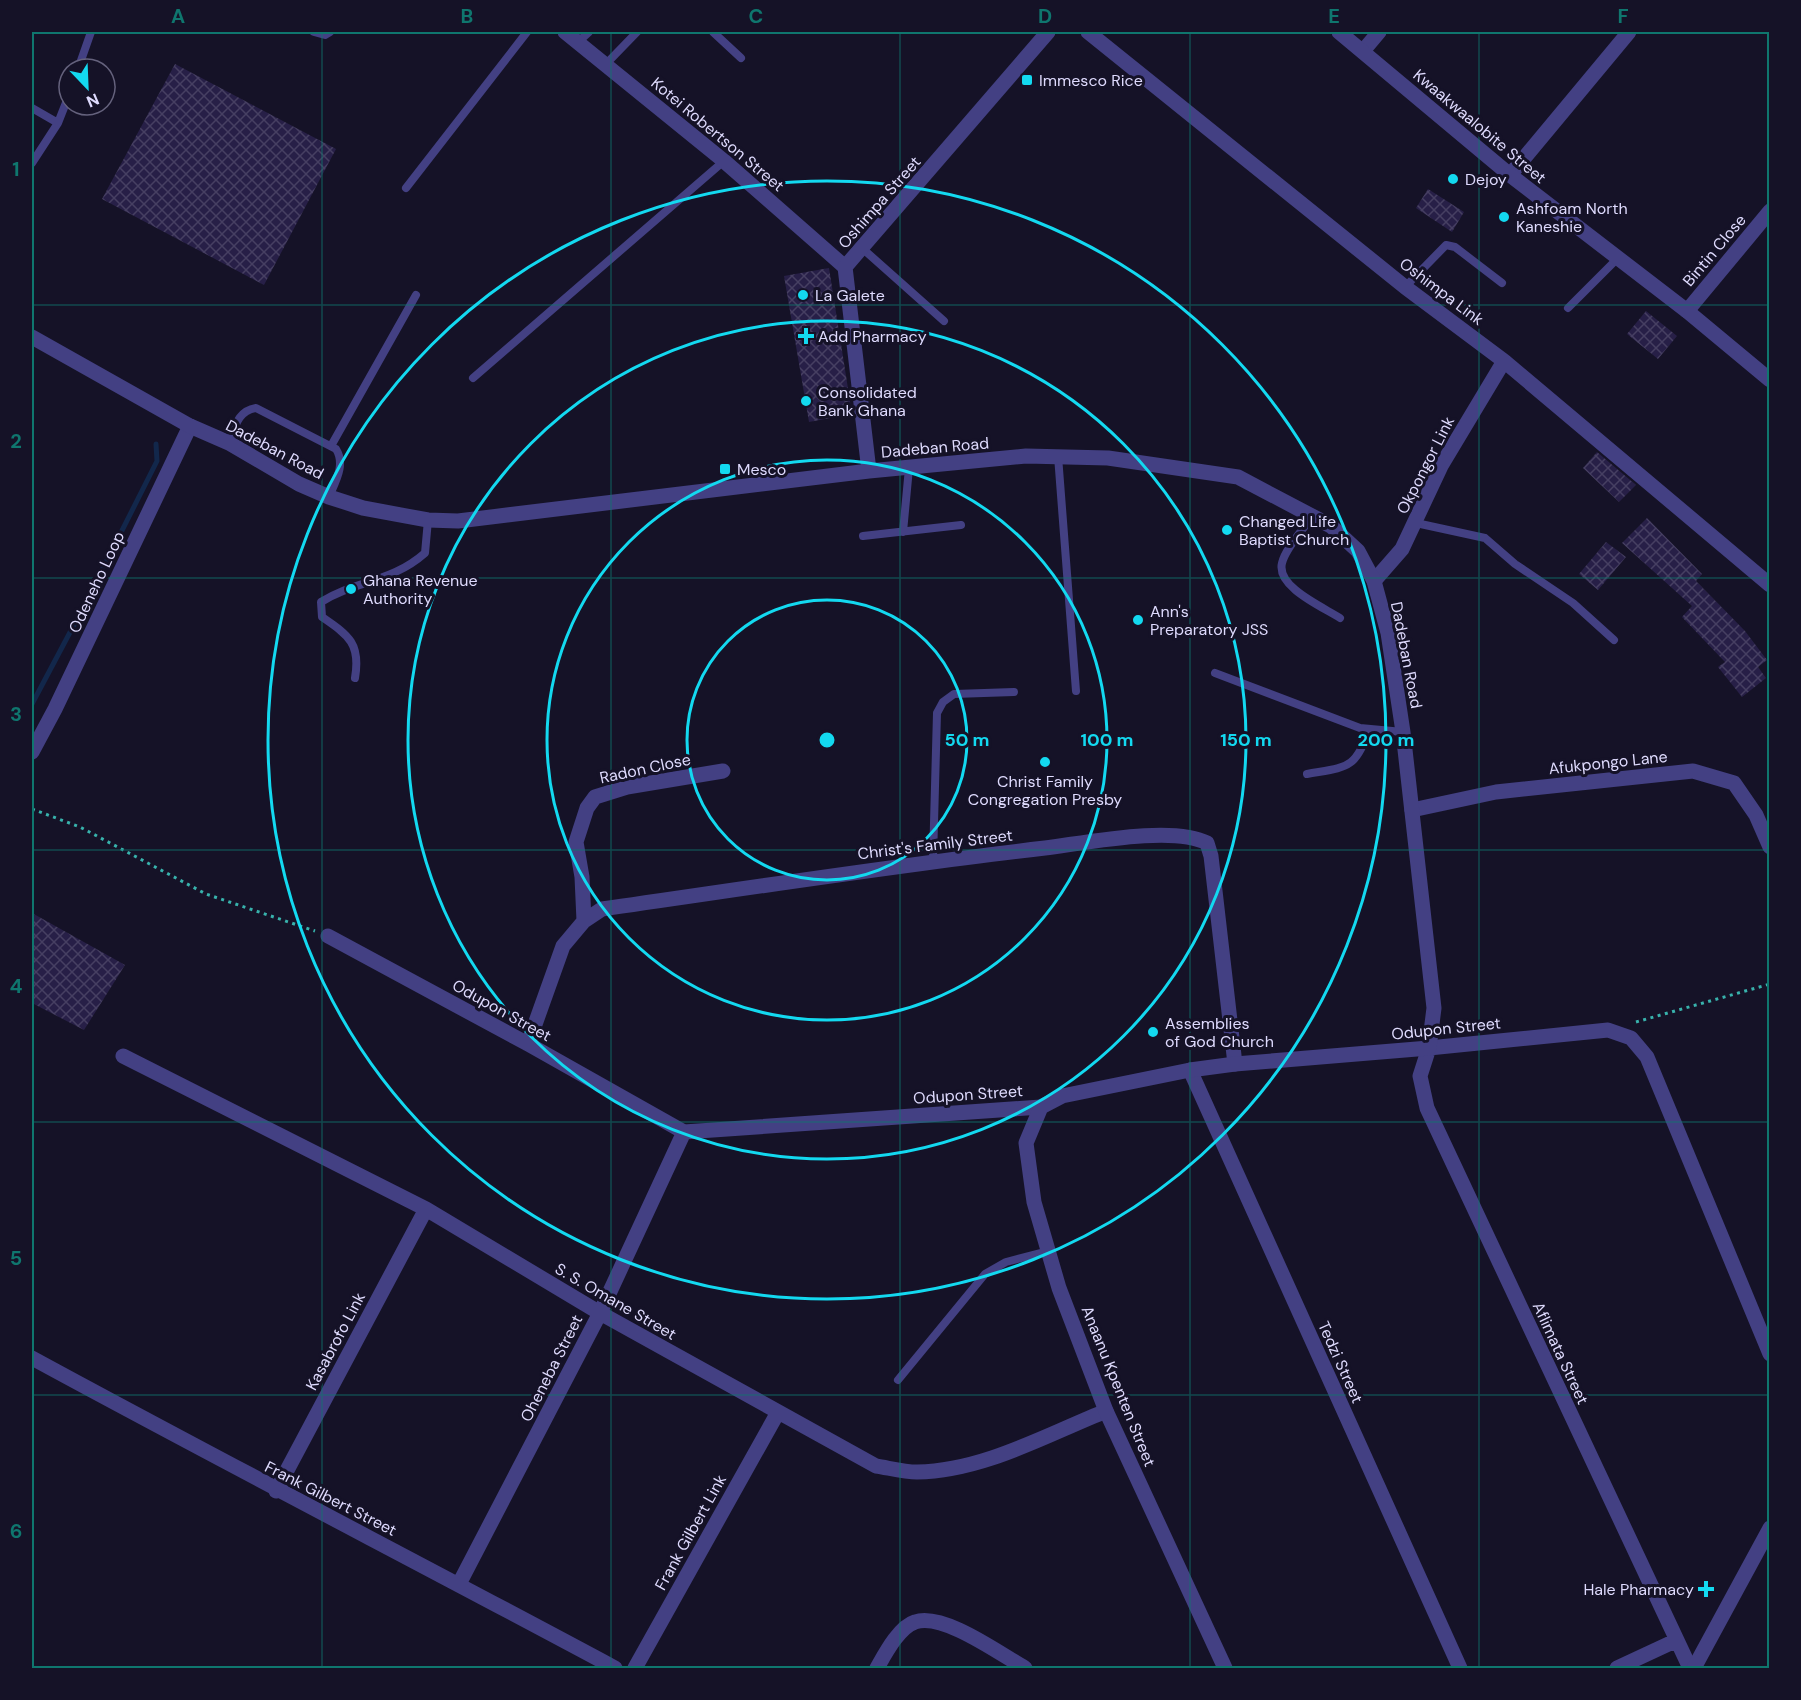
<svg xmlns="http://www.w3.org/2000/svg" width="1801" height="1700" viewBox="0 0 1801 1700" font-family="'DM Sans',sans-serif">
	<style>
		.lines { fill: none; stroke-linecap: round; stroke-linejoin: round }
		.stream { stroke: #12274b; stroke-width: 5 }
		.building { fill: url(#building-cross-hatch) }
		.path { stroke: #38b2ac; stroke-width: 3; stroke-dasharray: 3 4.5; stroke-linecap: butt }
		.service { stroke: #434083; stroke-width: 8 }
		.minor { stroke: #434083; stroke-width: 15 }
		.tertiary { stroke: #434083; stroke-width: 15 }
		.grid { fill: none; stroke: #0f766e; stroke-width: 1.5; stroke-opacity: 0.55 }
		.ring { fill: none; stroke: #13d9f0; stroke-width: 3 }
		.poi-dot { fill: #13d9f0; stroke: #151227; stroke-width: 2 }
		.labels { text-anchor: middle; stroke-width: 6; stroke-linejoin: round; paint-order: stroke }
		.poi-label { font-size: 16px; fill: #dedafd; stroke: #151227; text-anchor: start }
		.street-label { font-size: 16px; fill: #dedafd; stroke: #151227 }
		.centre { fill: #13d9f0; stroke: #151227; stroke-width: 3 }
		.ring-label { font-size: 18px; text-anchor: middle; font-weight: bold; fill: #13d9f0; stroke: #151227; stroke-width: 6; stroke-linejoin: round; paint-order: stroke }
		.neatline { fill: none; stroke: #0f766e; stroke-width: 2 }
		.grid-label { font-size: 20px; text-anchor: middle; font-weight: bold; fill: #0f766e }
	</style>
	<defs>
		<pattern id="building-cross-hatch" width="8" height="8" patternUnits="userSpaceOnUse" patternTransform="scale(1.5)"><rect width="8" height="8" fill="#271f47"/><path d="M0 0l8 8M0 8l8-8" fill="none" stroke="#463f62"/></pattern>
	</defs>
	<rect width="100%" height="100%" fill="#151227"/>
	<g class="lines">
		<path class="stream" d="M32,704L85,604L157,461L156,444"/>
	</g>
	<path class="building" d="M175,64L336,149L264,285L102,199Z
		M1428,189L1464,212L1452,232L1416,208Z
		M829,268L852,414L809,422L784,276Z
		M1646,311L1677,336L1658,359L1627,334Z
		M1597,452L1636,485L1619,502L1583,468Z
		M1647,518L1702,574L1696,581L1745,631L1767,660L1758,667L1766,678L1742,697L1718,667L1725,662L1682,617L1692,606L1622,543Z
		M1606,542L1626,557L1598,590L1579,574Z
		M32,913L125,965L84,1030L32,1003Z"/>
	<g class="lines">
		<path class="path" d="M32,809L80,827L206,894L315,931
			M1636,1022L1770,984"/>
		<path class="service" d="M314,32L325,35L330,32
			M713,32L741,58
			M578,42L589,32
			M605,65L637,32
			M78,69L91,32
			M32,108L58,123
			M32,163L58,123L69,95
			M406,188L527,32
			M863,249L944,321
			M1405,287L1446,245L1455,247L1502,283
			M1568,308L1617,259
			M473,378L724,161
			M229,443C235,428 237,411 256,408L336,449C346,465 335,482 329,497
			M331,446L416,295
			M1058,456L1076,691
			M1313,515C1304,529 1286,547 1282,563C1276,587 1323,607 1340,618
			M1416,523L1485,538L1515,564L1573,603L1614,640
			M903,532L909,468
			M863,536L961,525
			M1215,673L1360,728L1403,732
			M355,678C361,643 348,635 322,617L321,602C356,580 391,583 425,553L428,520
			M1307,774C1346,767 1356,770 1369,729
			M933,860L937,713L943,702L954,694L1014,692
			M898,1380L985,1274L1006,1262L1048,1251"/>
		<path class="minor" d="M565,32L724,161L845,267
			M1088,32L1405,287L1504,361L1770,585
			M1363,51L1379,32
			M1510,175L1629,32
			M1687,311L1770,211
			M1374,581L1402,549L1441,466L1504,361
			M32,752L55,709L190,426
			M1412,810L1496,792L1693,771L1734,783L1756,815L1770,847
			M584,921L582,877L576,842L587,808L595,797L627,787L723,771
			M328,936L528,1044L684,1132L1041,1107
			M528,1044L563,946L584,921L602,909C749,888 897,865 1045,848C1085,843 1173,825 1207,843L1211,856L1235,1064
			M123,1056L426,1209L600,1313L876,1466C889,1468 904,1472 917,1472C983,1471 1046,1435 1106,1411
			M1190,1070L1460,1668
			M32,1358C225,1463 421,1564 615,1668
			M276,1491L426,1209
			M459,1584L600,1313L684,1132
			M635,1668L777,1414
			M877,1668C885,1654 899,1627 915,1622C943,1612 1000,1654 1025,1668
			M1617,1668L1675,1641
			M1690,1668L1427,1108L1420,1076L1429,1048L1608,1030L1631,1038L1647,1057L1770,1354"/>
		<path class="tertiary" d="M1339,32L1510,175L1687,311L1770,380
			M32,337L190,426L229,443L299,484L329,497L363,508L428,520L458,521L869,471L1026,456L1108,458L1238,477L1331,526L1358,551L1374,581L1388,633L1403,732L1434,1008L1429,1048L1235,1064L1190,1070L1062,1096L1041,1107L1026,1143L1034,1202L1059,1288L1106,1411L1225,1668
			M869,471L845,267L1048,32
			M1694,1668L1770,1528"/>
	</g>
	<path class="grid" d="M322,32V1668M611,32V1668M900,32V1668M1190,32V1668M1479,32V1668M32,305H1770M32,578H1770M32,850H1770M32,1122H1770M32,1395H1770"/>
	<g class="ring">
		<circle cx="827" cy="740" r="140"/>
		<circle cx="827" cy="740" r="280"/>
		<circle cx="827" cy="740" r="419"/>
		<circle cx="827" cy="740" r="559"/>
	</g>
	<g class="poi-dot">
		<rect x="1021" y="74" width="12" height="12" rx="3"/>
		<circle cx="1453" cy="179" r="6"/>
		<circle cx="1504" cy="217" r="6"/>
		<circle cx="803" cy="295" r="6"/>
		<path d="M803 327h6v6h6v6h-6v6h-6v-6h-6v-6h6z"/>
		<circle cx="806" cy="401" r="6"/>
		<rect x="719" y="463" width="12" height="12" rx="3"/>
		<circle cx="1227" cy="530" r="6"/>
		<circle cx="351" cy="589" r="6"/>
		<circle cx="1138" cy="620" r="6"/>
		<circle cx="1045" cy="762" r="6"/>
		<circle cx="1153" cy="1032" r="6"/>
		<path d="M1703 1580h6v6h6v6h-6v6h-6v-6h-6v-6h6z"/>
	</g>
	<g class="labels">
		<g class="poi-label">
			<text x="1039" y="86">Immesco Rice</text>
			<text x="1465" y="185">Dejoy</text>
			<text x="1516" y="214">Ashfoam North<tspan x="1516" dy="18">Kaneshie</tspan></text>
			<text x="815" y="301">La Galete</text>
			<text x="818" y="342">Add Pharmacy</text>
			<text x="818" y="398">Consolidated<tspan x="818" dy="18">Bank Ghana</tspan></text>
			<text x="737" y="475">Mesco</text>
			<text x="1239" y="527">Changed Life<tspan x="1239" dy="18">Baptist Church</tspan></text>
			<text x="363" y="586">Ghana Revenue<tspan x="363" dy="18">Authority</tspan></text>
			<text x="1150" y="617">Ann's<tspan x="1150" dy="18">Preparatory JSS</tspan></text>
			<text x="1045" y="787" text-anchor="middle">Christ Family<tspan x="1045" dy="18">Congregation Presby</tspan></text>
			<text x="1165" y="1029">Assemblies<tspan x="1165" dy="18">of God Church</tspan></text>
			<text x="1694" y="1595" text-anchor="end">Hale Pharmacy</text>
		</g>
		<g class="street-label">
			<text transform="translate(1480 126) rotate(40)" y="6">Kwaakwaalobite Street</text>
			<text transform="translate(718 134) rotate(40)" y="6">Kotei Robertson Street</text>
			<text transform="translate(879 202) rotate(-49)" y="6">Oshimpa Street</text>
			<text transform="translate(1714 250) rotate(-50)" y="6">Bintin Close</text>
			<text transform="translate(1442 291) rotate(37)" y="6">Oshimpa Link</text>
			<text transform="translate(935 447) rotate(-5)" y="6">Dadeban Road</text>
			<text transform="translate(275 449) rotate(28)" y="6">Dadeban Road</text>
			<text transform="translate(1425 465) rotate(-63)" y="6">Okpongor Link</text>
			<text transform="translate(96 582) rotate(-65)" y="6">Odeneho Loop</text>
			<text transform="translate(1407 655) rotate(79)" y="6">Dadeban Road</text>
			<text transform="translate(1608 762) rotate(-6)" y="6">Afukpongo Lane</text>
			<text transform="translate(645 768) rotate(-12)" y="6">Radon Close</text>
			<text transform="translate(935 844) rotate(-7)" y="6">Christ's Family Street</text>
			<text transform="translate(502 1010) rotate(29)" y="6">Odupon Street</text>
			<text transform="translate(1446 1028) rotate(-6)" y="6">Odupon Street</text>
			<text transform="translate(968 1094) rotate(-4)" y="6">Odupon Street</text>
			<text transform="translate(616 1301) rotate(30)" y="6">S. S. Omane Street</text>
			<text transform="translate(335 1341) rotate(-62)" y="6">Kasabrofo Link</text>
			<text transform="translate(1561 1353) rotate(65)" y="6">Aflimata Street</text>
			<text transform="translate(1341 1362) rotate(66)" y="6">Tedzi Street</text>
			<text transform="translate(551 1368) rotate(-63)" y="6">Oheneba Street</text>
			<text transform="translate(1119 1386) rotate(68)" y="6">Anaanu Kpenten Street</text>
			<text transform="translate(331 1498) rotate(27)" y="6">Frank Gilbert Street</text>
			<text transform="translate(690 1532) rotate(-61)" y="6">Frank Gilbert Link</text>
		</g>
	</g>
	<circle cx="827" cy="740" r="9" class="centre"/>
	<g class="ring-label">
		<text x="967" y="746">50 m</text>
		<text x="1107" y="746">100 m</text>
		<text x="1246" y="746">150 m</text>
		<text x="1386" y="746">200 m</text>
	</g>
	<rect width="1801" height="1700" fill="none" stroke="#151227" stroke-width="66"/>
	<g transform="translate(87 87) rotate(157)"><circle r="28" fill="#151227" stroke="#65627d" stroke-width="1.5"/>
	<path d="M0-4.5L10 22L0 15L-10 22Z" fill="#13d9f0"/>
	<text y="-9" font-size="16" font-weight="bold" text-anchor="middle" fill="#dedafd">N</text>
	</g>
	<rect x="33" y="33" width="1735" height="1634" class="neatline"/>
	<g class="grid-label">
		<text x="178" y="23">A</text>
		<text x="467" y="23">B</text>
		<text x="756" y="23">C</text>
		<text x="1045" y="23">D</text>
		<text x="1334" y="23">E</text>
		<text x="1623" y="23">F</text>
		<text x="16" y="176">1</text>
		<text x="16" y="448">2</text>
		<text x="16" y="721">3</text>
		<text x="16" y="993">4</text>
		<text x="16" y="1265">5</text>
		<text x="16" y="1538">6</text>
	</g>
</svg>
